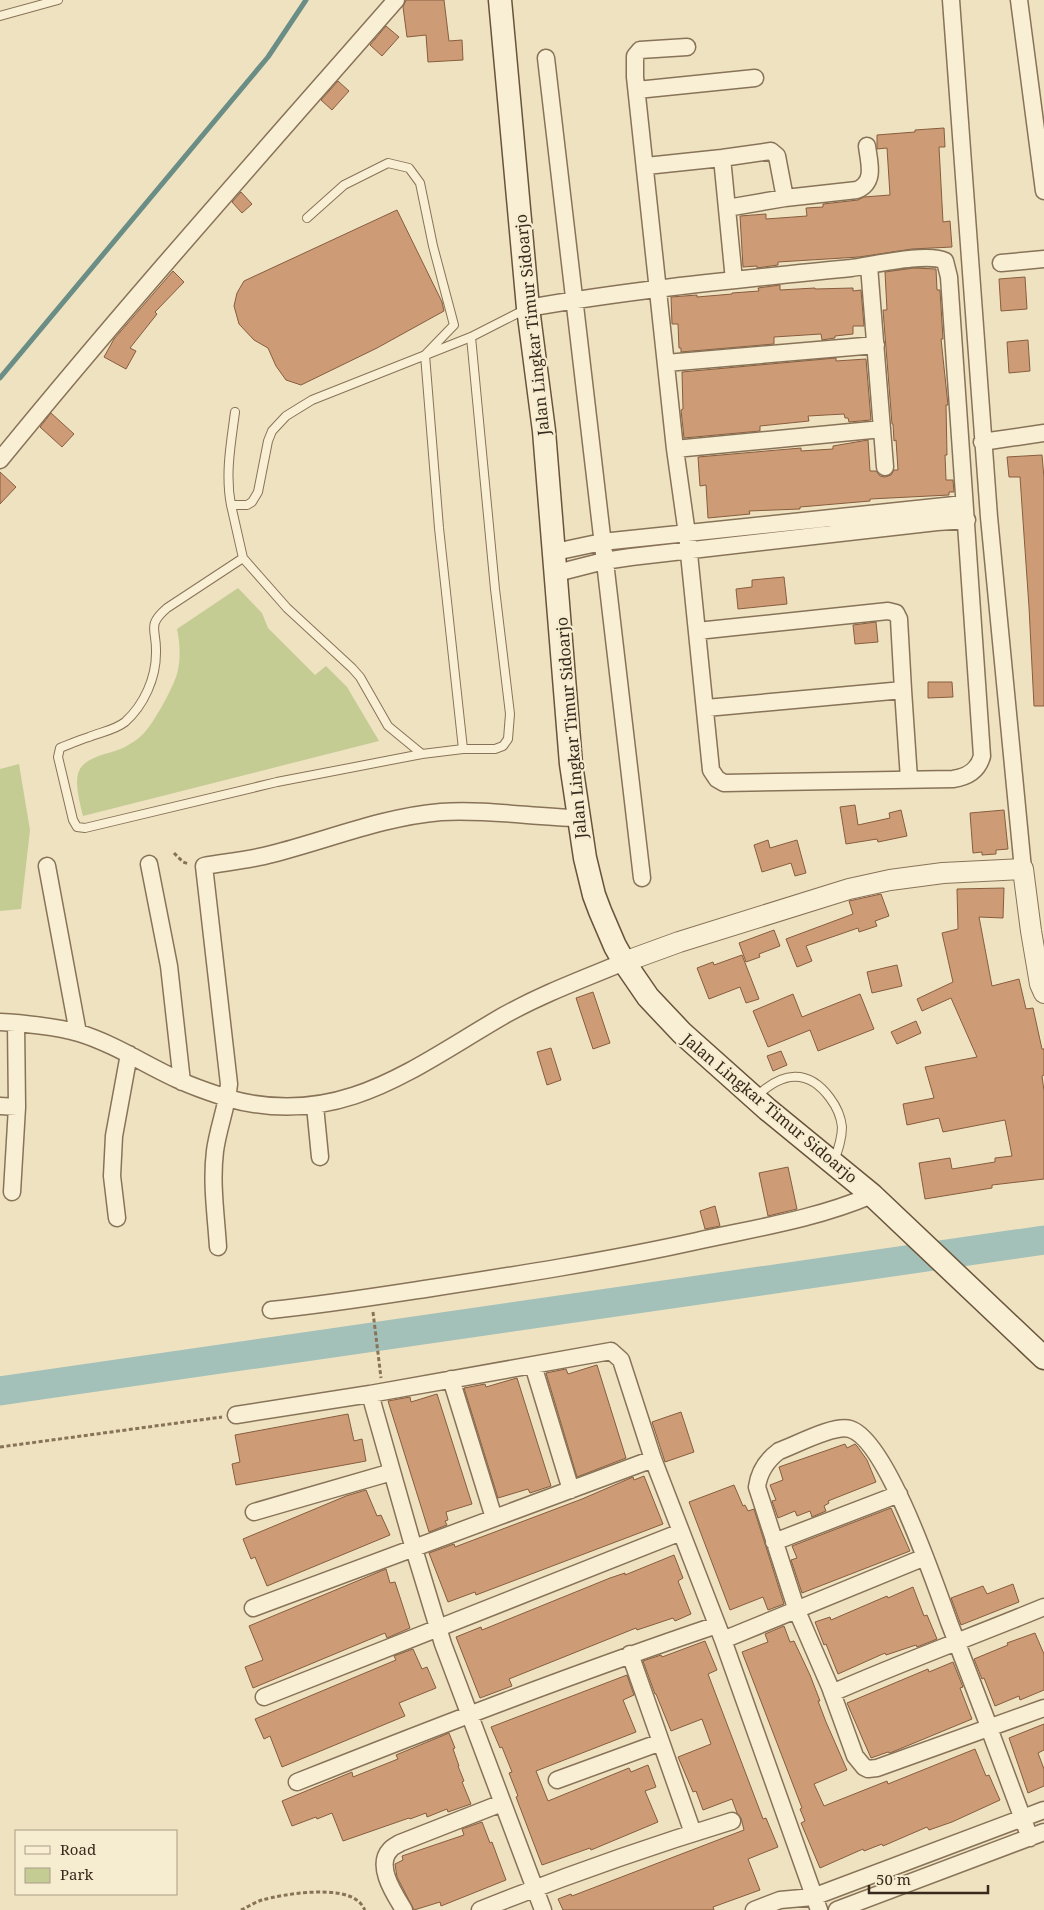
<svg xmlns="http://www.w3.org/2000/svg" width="1044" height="1910" viewBox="0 0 1044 1910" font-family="'Noto Serif',serif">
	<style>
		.green { fill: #c4cc94 }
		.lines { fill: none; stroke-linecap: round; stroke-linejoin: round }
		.stream { stroke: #6a8e86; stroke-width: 5 }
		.river { stroke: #a3c0b9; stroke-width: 29 }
		.building { fill: #cd9c76; stroke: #875d3e }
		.service-casing { stroke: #887358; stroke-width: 10 }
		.minor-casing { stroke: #887358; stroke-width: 19 }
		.tertiary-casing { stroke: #887358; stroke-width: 22 }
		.secondary-casing { stroke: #69543b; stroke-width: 25 }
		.path { stroke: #887358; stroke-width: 3; stroke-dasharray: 4 2.5; stroke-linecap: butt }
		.service { stroke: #f9efd4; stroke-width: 8 }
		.minor { stroke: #f9efd4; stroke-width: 16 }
		.tertiary { stroke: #f9efd4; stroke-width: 20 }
		.secondary { stroke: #f9efd4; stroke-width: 22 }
		.labels { text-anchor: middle; stroke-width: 4.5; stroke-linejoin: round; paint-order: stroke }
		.street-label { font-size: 16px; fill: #372a1d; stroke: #f6ecd0 }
	</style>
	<rect width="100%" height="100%" fill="#eee2c0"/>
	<path class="green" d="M238,588L262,613L268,628L315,675L326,666L347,687L379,741L83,816C80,803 74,783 79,771C86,755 112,754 125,747C130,744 137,740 141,736C152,727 173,688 177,674C181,660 180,642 177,629Z
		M19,764L30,830L21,909L0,911V769Z"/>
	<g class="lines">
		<path class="stream" d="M0,378L268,57L306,0"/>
		<path class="river" d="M0,1391L1044,1240"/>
	</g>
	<path class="building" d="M406,0H444L449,41L462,40L463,60L428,62L426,35L407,37L403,7Z
		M386,26L399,37L382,56L370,45Z
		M338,81L349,91L332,110L321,100Z
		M944,128L945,147H939L943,222L950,221L952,247L912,249L859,257L778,262V265L757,268V266L743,267L740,216L766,214V219L807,216L806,208L823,207V204L858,200L864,197L890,195L887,148L877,149V135L915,132V130Z
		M241,192L252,204L242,213L232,202Z
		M397,210L442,302L444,311L377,348L301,385L286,380L276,366L268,348L254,340L239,324L234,306L237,293L244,281Z
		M914,268L936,269L937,290H940L943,339H941L948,405H946L947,455H945L946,480H953L954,492H949V495L870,499V501L800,507V509L749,511L750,514L708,518L706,485L700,486L698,457L801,448V451L833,449V446L868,440L870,471H876L880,476L885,477L891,475L894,470H898L896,440L894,441L893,424H892L883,310H887L885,272Z
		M173,271L184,282L155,312L157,314L130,348L136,351L126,369L104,357L114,339Z
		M1025,277L1027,309L1001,311L999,279Z
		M780,285V290L815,288V289L853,288V291L861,290L864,326H853V334L835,336V338L822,340L821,334L774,337V344L681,352V348H679L678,324H672L671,297L697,295V297L732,294V293L759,291L758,288Z
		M1028,340L1030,371L1009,373L1007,342Z
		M836,358V361L866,359L871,420L849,422L848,418H845L844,414L808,416L809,421L760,426V431L684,438L681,410L683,409L682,372Z
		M51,413L74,434L62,447L40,427Z
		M1042,455L1044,478V706H1034L1029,607L1020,477H1009L1007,457Z
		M0,472L16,487L0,504Z
		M784,577L787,604L738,609L736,589L752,587V580Z
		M876,622L878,642L855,644L853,625Z
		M928,682H952L953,697L928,698Z
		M855,805L858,825L890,818L889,813L901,810L907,836L878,842L877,839L846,844L840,807Z
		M1004,810L1008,849L996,850V854L982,855V852L973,853L970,813Z
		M768,840L770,848L797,840L806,873L795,876L791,863L762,872L754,845Z
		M1004,888L1003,918L979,917L992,986L1019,979L1026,1009L1033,1008L1042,1049H1044V1075L1042,1076L1044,1091V1179L992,1185V1188L925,1199L919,1163L950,1158L952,1169L995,1162V1158L1012,1156L1005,1120L943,1132L939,1118L907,1125L903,1104L934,1098L925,1067L977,1057L951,998L922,1011L917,999L953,982L942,933L958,929L957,889Z
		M881,894L889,916L875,921L877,926L859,932L858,928L806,946L812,961L797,967L786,939L853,914L849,901Z
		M774,930L780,946L759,954L760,957L746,962L739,943Z
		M742,955L759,999L746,1003L740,987L709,999L697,968L713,962L714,965Z
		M897,965L902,986L872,993L867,972Z
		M593,992L610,1043L593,1049L576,998Z
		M793,994L802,1017L860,994L874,1029L818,1051L810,1030L768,1047L753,1011Z
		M916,1021L921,1033L897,1044L891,1032Z
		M551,1048L561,1080L547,1085L537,1052Z
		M781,1051L787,1065L773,1071L767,1056Z
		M788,1167L797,1209L768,1216L759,1173Z
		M715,1206L720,1226L705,1229L700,1211Z
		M597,1365L626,1458L577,1477L546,1373L566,1369L568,1374Z
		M517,1378L551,1486L530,1493L528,1489L498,1498L464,1388L485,1384L486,1387Z
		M437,1394L472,1504L446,1512L448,1520L445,1521L447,1525L429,1532L388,1401L410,1397L411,1402Z
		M681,1412L694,1452L665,1462L652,1422Z
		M348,1414L354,1441L362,1439L366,1461L236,1485L232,1464L240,1462L235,1435Z
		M845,1444L847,1448L855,1444L857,1446L867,1460L876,1482L828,1501L829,1503L824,1506L826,1511L812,1517L810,1511L797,1516L795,1511L778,1518L772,1501L776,1500L770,1485L783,1480L779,1467Z
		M644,1476L663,1524L476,1595L475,1592L448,1602L429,1553L454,1544L455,1547L582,1499L633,1477L634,1480Z
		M734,1485L743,1506L745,1505L748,1511L754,1509L784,1604L768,1610L763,1597L730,1610L689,1502Z
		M366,1490L377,1516L381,1515L390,1535L267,1586L255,1557L251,1559L243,1539L346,1496Z
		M891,1508L910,1551L802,1593L791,1560L797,1558L792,1546Z
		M674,1555L683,1578L678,1581L691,1614L675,1621L673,1618L637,1630L636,1628L509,1679L512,1686L480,1698L456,1637L481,1627L482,1630L610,1578L625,1573V1575Z
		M386,1569L390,1583L395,1582L410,1628L387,1638L385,1633L253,1688L245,1667L263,1660L249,1626Z
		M1013,1584L1019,1602L961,1625L951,1598L983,1586L987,1594Z
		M913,1587L924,1616L927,1615L937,1639L917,1647L916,1645L886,1655L885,1653L838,1674L826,1644L824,1645L815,1622L830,1617L831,1620L887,1596L888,1598Z
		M784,1626L790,1642L794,1641L810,1675L820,1701H818L826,1722L847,1770L814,1784L824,1806L887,1781L888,1784L975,1749L986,1776L989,1775L1000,1800L952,1822L929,1830L927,1827L883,1846L882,1844L864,1851L863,1849L820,1868L801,1823L805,1821L800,1809L802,1808L742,1652L768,1642L765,1634Z
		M1035,1633L1044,1654V1690L1020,1700L1019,1696L995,1706L984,1678L982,1679L974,1659L1008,1645L1007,1643Z
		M705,1641L717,1670L708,1674L763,1819L766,1818L778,1847L748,1859L760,1890L713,1907L714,1910H563L558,1899L571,1894L572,1896L744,1830L741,1818L737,1813L732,1799L703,1810L696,1791L693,1792L678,1757L711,1744L702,1719L671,1731L656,1694H655L643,1661L661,1655L662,1657Z
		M413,1649L422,1669L427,1667L436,1688L399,1703L405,1716L282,1767L270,1736L264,1739L255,1719L396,1660L394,1656Z
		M953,1662L963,1687L960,1688L972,1719L890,1753L888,1752L871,1758L847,1703L928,1669L929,1672Z
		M627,1675L634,1695L623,1700L636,1732L536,1771L548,1801L629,1768L631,1772L648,1765L656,1787L645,1791L658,1822L591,1850L590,1848L542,1865L516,1797L518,1796L509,1773L512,1772L502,1747L500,1748L491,1727Z
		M1044,1724V1750L1038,1753L1044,1769V1786L1028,1793L1009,1738Z
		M449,1733L455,1748L453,1749L459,1766H458L464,1781L462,1782L471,1804L448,1812L447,1809L427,1817L426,1813L410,1819L409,1818L343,1841L332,1813L317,1819L316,1817L292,1826L282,1801L352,1772L353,1777L398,1759L396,1755Z
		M482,1822L490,1843L492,1842L506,1880L441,1906L440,1902L414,1910L397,1877L395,1864L403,1860L402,1856L464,1835L462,1829Z"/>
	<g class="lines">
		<defs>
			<path id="service" d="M0,16L58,0
				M307,218L344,185L388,163L409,168L420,183L433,246L454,325L425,355L439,528L463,749
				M235,412C231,443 225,474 231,505H247L252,502L258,492L268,441L272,431L286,416L312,400L471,337L524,310
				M231,505L243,558L287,608L352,668L360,677L388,726L422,754
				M243,558L167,608C146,626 157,629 156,653C156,678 144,705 125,722C115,730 101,732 89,737C79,740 70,744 60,748L58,757L73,820L77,827L85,828L277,782L422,754L463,749H495L503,746L508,739L510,714L495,589L471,337
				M757,1096C782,1072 808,1068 830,1098C836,1106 841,1117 842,1127C842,1139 838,1150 834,1161"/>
			<path id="minor" d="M951,0L989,517L1023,869
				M1019,0L1044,191
				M546,58L642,878
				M637,90L755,78
				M722,158L734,280
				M646,166L722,158L771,151L777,156L785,198
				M727,208L785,198L857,190C876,182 869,163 867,146
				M1001,263L1044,259
				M869,266L885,467
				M528,308C635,289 744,279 851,268C873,265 928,252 945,261L949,277L982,756C978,771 967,777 953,779L724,783L717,779L711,770L687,534L675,449L635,77V56L640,50L687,47
				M666,363L876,345
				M982,442L1044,433
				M675,449L882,429
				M0,460C128,303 263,152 396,0
				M555,552L602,542L964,504
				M557,573L604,561L631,557L937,522L967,520
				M697,631L888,611L896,613L899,619L903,690L706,708
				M903,690L909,779
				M149,864L169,966L182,1082
				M47,866L78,1033
				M0,1022C22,1023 58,1027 79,1033C115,1044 147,1066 181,1081C196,1088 212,1093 227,1098C339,1130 413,1068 503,1016C542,994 583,979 624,962
				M0,1106L17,1107
				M315,1106L320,1157
				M12,1192L17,1107L16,1023
				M117,1218L112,1176L114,1136L129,1054
				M218,1247C216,1215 211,1183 215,1151C218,1128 227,1107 229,1084L204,866C227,862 250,860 272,854C328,840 382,817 441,812C487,809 532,817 578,818
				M271,1310C322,1305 373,1297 425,1289C516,1275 607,1261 697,1241C756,1228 816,1219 872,1195
				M533,1365L571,1490
				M451,1379L494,1518
				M236,1415L370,1394
				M254,1512L392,1472
				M774,1542L899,1494
				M253,1608L653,1459
				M723,1640L925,1557
				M630,1654L693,1833
				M832,1693C902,1662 974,1636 1044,1607
				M264,1697L681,1532
				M557,1780L661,1742
				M297,1782C436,1727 575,1673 717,1625
				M1030,1838L989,1728L988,1724C975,1690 962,1656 949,1622C935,1584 887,1440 850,1429C834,1424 796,1445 779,1451C767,1460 759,1472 757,1487L797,1611L830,1687L855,1756L864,1767L868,1769L877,1768L1044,1708
				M404,1910C395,1895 375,1866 390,1850C392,1847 397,1845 400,1843L502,1803
				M480,1910C562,1877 647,1847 732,1821
				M543,1910L443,1644L414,1549L370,1394L611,1351L621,1360L653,1459L723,1640L819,1910
				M754,1910L780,1900L813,1897L1044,1810
				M837,1910L1044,1832"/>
			<path id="tertiary" d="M624,962L679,942L849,889L890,880L943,873L1023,869L1031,931L1040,984L1044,993"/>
			<path id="secondary" d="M500,0L528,308L544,431L571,764L585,858L594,895L600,911L615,946L624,962L648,997L682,1033L767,1109L872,1195L1044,1358"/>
		</defs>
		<use href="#service" class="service-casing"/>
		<use href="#minor" class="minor-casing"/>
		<use href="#tertiary" class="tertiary-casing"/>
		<use href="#secondary" class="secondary-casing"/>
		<path class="path" d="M174,853L183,862L189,864
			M373,1312L381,1378
			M0,1447L222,1417
			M241,1910C248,1907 255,1902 262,1900C284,1894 339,1885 358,1901C361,1903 363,1907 365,1910"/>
		<use href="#service" class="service"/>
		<use href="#minor" class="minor"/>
		<use href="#tertiary" class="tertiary"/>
		<use href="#secondary" class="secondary"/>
	</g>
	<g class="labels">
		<g class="street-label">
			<text transform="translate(532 325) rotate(-96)" y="6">Jalan Lingkar Timur Sidoarjo</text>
			<text transform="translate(571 728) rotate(-95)" y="6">Jalan Lingkar Timur Sidoarjo</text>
			<text transform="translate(770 1108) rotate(40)" y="6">Jalan Lingkar Timur Sidoarjo</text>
		</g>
	</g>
	<rect x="15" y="1830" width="162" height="65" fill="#f6ecd0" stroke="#aa9e88"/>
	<rect x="25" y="1846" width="25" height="8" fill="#f9efd4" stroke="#aa9e88"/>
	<text x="60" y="1855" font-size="15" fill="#372a1d">Road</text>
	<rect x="25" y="1868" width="25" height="15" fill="#c4cc94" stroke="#aa9e88"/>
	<text x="60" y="1880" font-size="15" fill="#372a1d">Park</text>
	<path d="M869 1885v8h119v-8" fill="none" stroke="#372a1d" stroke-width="2.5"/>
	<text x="876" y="1885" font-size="15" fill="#372a1d" stroke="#f6ecd0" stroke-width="4" paint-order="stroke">50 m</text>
</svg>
